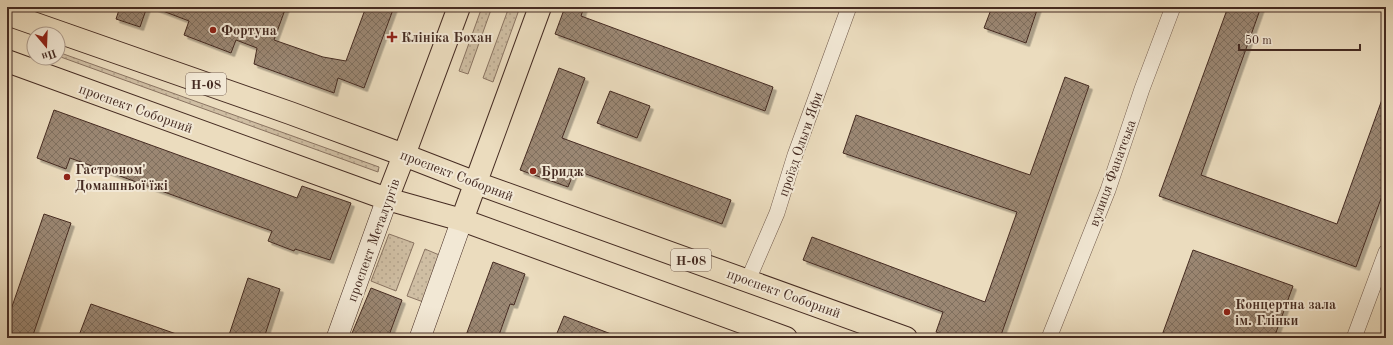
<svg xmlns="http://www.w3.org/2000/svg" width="1393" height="345" viewBox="0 0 1393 345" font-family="'Old Standard TT',serif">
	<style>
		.grass { fill: url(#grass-dots); stroke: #8a7462 }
		.building { fill: url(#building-cross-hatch); stroke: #452b22; filter: url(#shadow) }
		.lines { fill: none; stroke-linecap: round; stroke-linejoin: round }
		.minor-casing { stroke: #6e5749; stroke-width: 16 }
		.secondary-casing { stroke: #452b22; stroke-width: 22 }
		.primary-casing { stroke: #452b22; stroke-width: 24 }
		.minor { stroke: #f2e8d5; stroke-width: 15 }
		.secondary { stroke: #f2e8d5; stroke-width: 21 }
		.primary { stroke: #ebdcbe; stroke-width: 22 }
		.poi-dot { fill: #8f2418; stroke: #f2e8d5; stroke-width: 1.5 }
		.labels { text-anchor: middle; stroke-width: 4; stroke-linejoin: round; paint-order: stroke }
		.shield { fill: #f2e8d5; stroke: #796458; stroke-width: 1 }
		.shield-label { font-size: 13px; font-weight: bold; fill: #452b22 }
		.poi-label { font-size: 14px; font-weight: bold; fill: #452b22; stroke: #f2e8d5; text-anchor: start }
		.street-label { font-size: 14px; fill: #452b22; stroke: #f2e8d5 }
	</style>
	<defs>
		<pattern id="grass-dots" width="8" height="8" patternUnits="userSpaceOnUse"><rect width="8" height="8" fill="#cfbea3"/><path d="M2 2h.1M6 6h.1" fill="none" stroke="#b3a38c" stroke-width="1.8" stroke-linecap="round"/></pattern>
		<pattern id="building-cross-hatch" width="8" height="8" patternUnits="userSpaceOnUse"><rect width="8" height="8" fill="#9b8773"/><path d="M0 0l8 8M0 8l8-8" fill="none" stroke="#806f5e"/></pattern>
		<filter id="shadow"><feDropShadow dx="3.5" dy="3.5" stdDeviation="0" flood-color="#0004"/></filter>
	</defs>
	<rect width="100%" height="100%" fill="#ebdcbe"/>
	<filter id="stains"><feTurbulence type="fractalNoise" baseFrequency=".005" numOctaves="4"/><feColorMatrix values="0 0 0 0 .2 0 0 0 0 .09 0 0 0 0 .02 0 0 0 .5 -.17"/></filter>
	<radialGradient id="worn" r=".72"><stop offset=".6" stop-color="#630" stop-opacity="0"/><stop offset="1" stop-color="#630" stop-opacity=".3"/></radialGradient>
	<path class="grass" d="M482,7H492L468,74L459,71Z
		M509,7H520L493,82L483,78Z
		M58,52L379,167L378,172L58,56Z
		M389,234L414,243L396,291L371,281Z
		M425,249L444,257L426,303L407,296Z"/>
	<path class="building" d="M120,7H147L140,27L116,19Z
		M155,7H286L274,40L323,57L346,61L366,7H394L364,88L338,78L334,93L254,64L257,48L236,40L231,53L184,35L189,21L155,8Z
		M565,7H584L581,16L773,87L765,111L555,34Z
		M992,7H1038L1026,43L984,28Z
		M1228,7H1261L1201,175L1337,224L1384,94H1386V185L1356,267L1159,196Z
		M559,68L585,78L562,138L731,200L722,224L575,170L568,187L520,170Z
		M1065,77L1089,86L1000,338H953L936,332L943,312L803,260L812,237L985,302L1017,212L843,153L856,115L1030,175Z
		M610,91L650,106L637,138L597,123Z
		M54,110L297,198L302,186L351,203L330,260L295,249L294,251L268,241L272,231L70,158L66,169L37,158Z
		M44,214L71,223L32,338H7V321Z
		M1193,250L1293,286L1274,338H1161Z
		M493,262L525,274L514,305L510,304L498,338H465Z
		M248,278L280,289L264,338H228Z
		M371,288L402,300L388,338H350Z
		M91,304L182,336V338H78Z
		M564,316L619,337V338H555Z"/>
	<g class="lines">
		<defs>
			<path id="minor" d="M748,280L777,213L795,155L849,7
				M1049,338L1108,190L1142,89L1173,7
				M1354,338L1386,252"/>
			<path id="secondary" d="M337,338L387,199
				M420,338L462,220"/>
			<path id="primary" d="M7,14L290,113L404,155L476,183L906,338
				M7,61L387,199L462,220L786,338
				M387,199L404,155L459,7
				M462,220L540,7"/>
		</defs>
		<use href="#minor" class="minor-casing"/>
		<use href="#secondary" class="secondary-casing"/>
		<use href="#primary" class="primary-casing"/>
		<use href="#minor" class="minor"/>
		<use href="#secondary" class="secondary"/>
		<use href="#primary" class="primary"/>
	</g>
	<g class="poi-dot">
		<circle cx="213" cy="30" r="4"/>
		<path d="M390 31h4v4h4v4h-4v4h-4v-4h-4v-4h4z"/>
		<circle cx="533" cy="171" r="4"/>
		<circle cx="67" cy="177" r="4"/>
		<circle cx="1227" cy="312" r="4"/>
	</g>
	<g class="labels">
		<g class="shield">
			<rect x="186" y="73" width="40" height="22" rx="3"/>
			<rect x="671" y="249" width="40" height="22" rx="3"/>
		</g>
		<g class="shield-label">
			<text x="206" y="89">Н-08</text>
			<text x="691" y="265">Н-08</text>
		</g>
		<g class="poi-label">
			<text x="221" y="35">Фортуна</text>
			<text x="401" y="42">Клініка Бохан</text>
			<text x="75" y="174">Гастроном'<tspan x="75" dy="16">Домашньої їжі</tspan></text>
			<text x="541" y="176">Бридж</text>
			<text x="1235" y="309">Концертна зала<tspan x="1235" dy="16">ім. Глінки</tspan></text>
		</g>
		<g class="street-label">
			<text transform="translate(136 108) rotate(20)" y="5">проспект Соборний</text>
			<text transform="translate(800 144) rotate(-71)" y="5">проїзд Ольги Яфи</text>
			<text transform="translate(1112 173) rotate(-70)" y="5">вулиця Фанатська</text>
			<text transform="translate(457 175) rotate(21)" y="5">проспект Соборний</text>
			<text transform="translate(373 240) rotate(-70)" y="5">проспект Металургів</text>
			<text transform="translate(784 293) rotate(20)" y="5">проспект Соборний</text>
		</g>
	</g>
	<rect width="1393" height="345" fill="none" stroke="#ebdcbe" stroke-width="24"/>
	<rect x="8" y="8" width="1377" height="329" fill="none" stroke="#452b22" stroke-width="2"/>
	<rect x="12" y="12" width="1369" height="321" fill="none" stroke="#452b22"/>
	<g transform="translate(46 46) rotate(161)"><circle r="19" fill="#f2e8d5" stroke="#ad9c8d"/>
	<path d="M0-3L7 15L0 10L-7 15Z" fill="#8f2418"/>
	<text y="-6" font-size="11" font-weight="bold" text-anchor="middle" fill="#452b22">Пн</text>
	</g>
	<path d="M1239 44v6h121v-6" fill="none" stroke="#452b22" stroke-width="2"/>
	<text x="1245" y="44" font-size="12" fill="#452b22" stroke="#f2e8d5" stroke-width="3" paint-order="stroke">50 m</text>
	<rect width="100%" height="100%" filter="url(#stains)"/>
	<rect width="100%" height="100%" fill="url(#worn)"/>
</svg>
